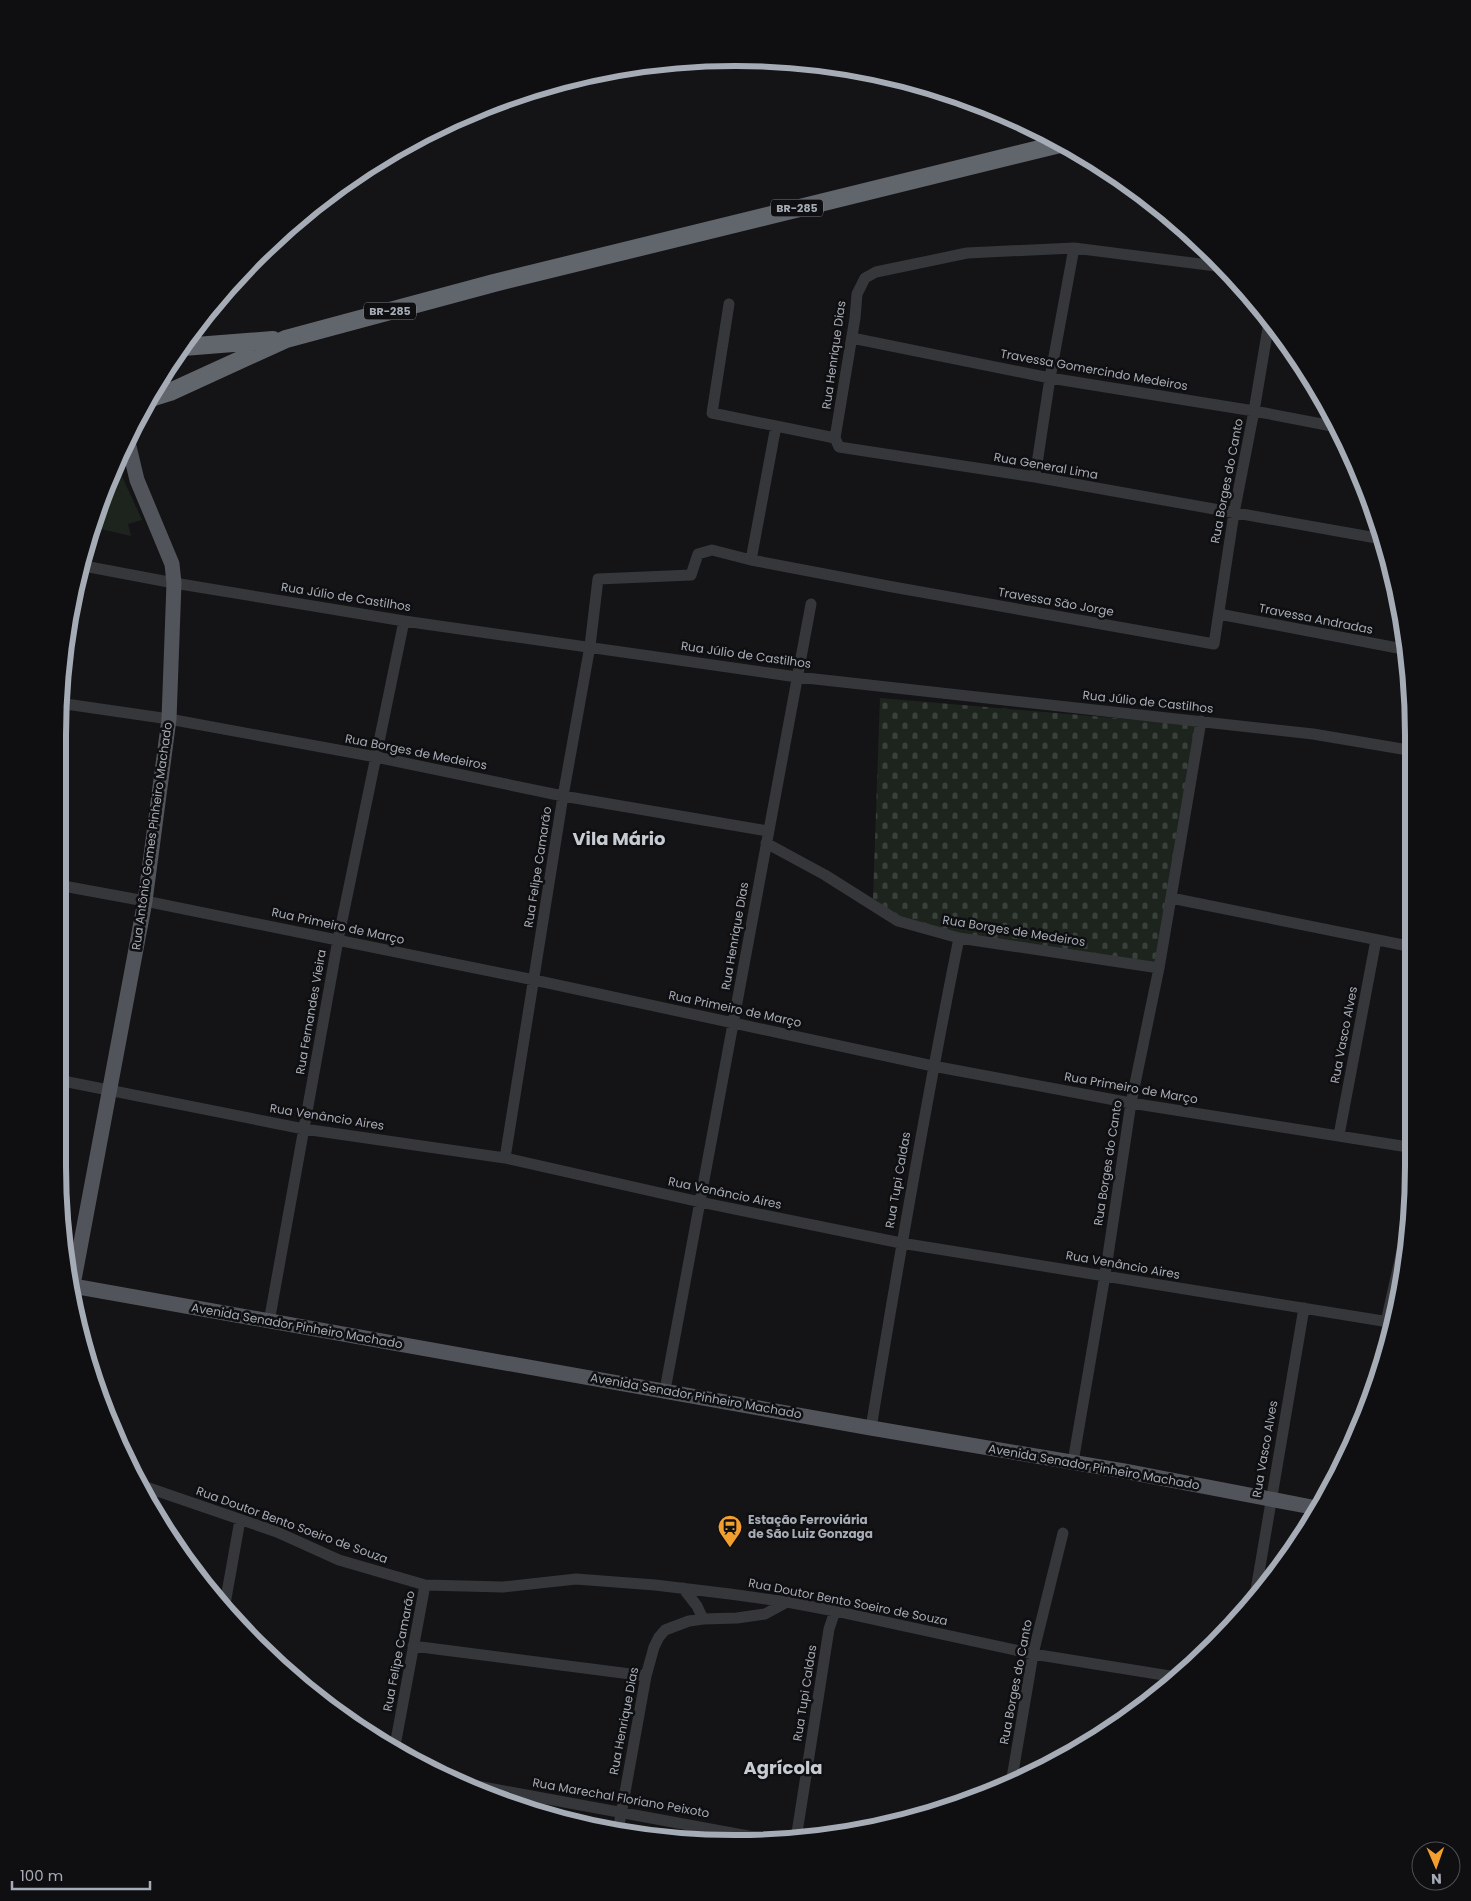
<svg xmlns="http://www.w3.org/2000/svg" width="1471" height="1901" viewBox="0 0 1471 1901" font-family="Poppins,sans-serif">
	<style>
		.cemetery { fill: url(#cemetery-stones) }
		.green { fill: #1c241d }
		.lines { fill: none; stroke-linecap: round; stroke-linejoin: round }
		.minor { stroke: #35373b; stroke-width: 11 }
		.major { stroke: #51545a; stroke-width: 15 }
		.highway { stroke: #61656c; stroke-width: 18 }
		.labels { text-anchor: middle; stroke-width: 5; stroke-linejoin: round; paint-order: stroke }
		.shield { fill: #0f0f11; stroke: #797d84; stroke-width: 1 }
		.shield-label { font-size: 11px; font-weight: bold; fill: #a6acb6 }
		.street-label { font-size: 12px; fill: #a6acb6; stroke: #0f0f11 }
		.poi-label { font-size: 12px; font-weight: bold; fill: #a6acb6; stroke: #0f0f11; text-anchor: start }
		.district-label { font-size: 18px; font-weight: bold; fill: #c7cbd2; stroke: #0f0f11 }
		.rim { fill: none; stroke: #a6acb6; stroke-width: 6 }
	</style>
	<defs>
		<pattern id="cemetery-stones" width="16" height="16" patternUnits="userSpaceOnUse" patternTransform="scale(1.25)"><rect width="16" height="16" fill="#1c241d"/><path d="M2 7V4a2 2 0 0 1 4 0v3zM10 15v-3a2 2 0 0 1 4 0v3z" fill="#3a413c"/></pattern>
	</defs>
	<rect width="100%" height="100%" fill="#141416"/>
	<path class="cemetery" d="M880,698L1196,725L1157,966L958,936L897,920L873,899Z"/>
	<path class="green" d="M116,463L142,520L128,524L131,536L92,527L93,518Z"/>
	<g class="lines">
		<path class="minor" d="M729,304L712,413L835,438
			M852,338L1050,378L1254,411L1332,426
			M835,438L839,447L1035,477L1382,539
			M835,438L855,318L857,294L865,278L876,272L967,253L1074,248L1224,267
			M1035,477L1050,378L1074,248
			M751,560L776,426
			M84,566L174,583L404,621L797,677L1313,734L1408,750
			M1219,614L1408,650
			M59,703L169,719L376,757L563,796L768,831
			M766,843L825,875L898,921L959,938L1159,968
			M58,885L145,901L534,980L933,1066L1131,1103L1408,1147
			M1171,898L1408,946
			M58,1080L304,1129L505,1158L700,1202L901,1243L1389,1322
			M1339,1135L1376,940
			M505,1158L563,796L590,646L598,579L691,575L698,554L712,550L751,560L893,587L1214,644L1234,513L1254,411L1269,322
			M269,1322L338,940L404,621
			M1386,1322L1408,1224
			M665,1390L811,604
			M871,1428C898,1264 926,1101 959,938
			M1073,1462L1105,1275L1131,1103L1159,968L1201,721
			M140,1485L277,1532L339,1560L425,1585L503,1587L576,1579L655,1585L730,1594L787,1602L835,1611L1033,1654L1176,1677
			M683,1588L697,1606L703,1619
			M1255,1596L1304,1308
			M225,1604L240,1520
			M413,1646L646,1676
			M394,1751L425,1585
			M1012,1778L1033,1654L1063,1533
			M456,1782L781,1842
			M618,1831L646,1676L654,1647L659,1637L665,1630L689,1621L703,1619L737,1618L765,1614L787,1602
			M796,1839L829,1629L835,1611"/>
		<path class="major" d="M73,1285L145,901L169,719L174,583L172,564L137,480L127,438
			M73,1286L871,1428L1124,1471L1317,1508"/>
		<path class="highway" d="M183,347L273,340
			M151,398L170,392L286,339L494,283L1060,144"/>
	</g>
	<defs>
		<symbol id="station-pin" viewBox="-11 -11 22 30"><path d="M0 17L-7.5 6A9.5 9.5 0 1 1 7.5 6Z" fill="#f29f30" stroke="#0f0f11"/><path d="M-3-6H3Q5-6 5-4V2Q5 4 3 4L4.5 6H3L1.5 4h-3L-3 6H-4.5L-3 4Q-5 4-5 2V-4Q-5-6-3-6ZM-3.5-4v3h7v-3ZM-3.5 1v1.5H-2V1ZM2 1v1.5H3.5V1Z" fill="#111"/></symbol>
	</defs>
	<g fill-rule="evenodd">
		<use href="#station-pin" x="716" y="1513" width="28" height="38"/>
	</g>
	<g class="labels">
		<g class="shield">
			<rect x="771" y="199.5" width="52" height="17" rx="4"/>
			<rect x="364" y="302.5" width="52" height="17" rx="4"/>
		</g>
		<g class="shield-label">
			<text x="797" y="212">BR-285</text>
			<text x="390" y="315">BR-285</text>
		</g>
		<g class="street-label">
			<text transform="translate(834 355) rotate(-82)" y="4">Rua Henrique Dias</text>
			<text transform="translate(1094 370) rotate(10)" y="4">Travessa Gomercindo Medeiros</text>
			<text transform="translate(1046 466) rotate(10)" y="4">Rua General Lima</text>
			<text transform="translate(1227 481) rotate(-79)" y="4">Rua Borges do Canto</text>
			<text transform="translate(346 597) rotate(9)" y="4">Rua Júlio de Castilhos</text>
			<text transform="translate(1056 602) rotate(10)" y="4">Travessa São Jorge</text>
			<text transform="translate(1316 619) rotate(11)" y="4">Travessa Andradas</text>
			<text transform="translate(746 655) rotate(8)" y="4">Rua Júlio de Castilhos</text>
			<text transform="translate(1148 702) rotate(6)" y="4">Rua Júlio de Castilhos</text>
			<text transform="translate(416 752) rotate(11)" y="4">Rua Borges de Medeiros</text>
			<text transform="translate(152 836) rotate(-82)" y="4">Rua Antônio Gomes Pinheiro Machado</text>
			<text transform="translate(538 867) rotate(-81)" y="4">Rua Felipe Camarão</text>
			<text transform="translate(338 926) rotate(12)" y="4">Rua Primeiro de Março</text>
			<text transform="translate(1014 931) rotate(9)" y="4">Rua Borges de Medeiros</text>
			<text transform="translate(735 936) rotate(-80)" y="4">Rua Henrique Dias</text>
			<text transform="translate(735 1009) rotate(12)" y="4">Rua Primeiro de Março</text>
			<text transform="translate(311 1012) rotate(-80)" y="4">Rua Fernandes Vieira</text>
			<text transform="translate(1344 1035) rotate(-79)" y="4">Rua Vasco Alves</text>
			<text transform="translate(1131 1088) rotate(10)" y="4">Rua Primeiro de Março</text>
			<text transform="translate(327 1117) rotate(9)" y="4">Rua Venâncio Aires</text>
			<text transform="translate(1108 1163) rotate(-81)" y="4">Rua Borges do Canto</text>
			<text transform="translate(898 1180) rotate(-80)" y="4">Rua Tupi Caldas</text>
			<text transform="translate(725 1193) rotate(12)" y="4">Rua Venâncio Aires</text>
			<text transform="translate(1123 1265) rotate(10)" y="4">Rua Venâncio Aires</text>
			<text transform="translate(297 1326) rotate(10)" y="4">Avenida Senador Pinheiro Machado</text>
			<text transform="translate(696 1396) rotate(10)" y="4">Avenida Senador Pinheiro Machado</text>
			<text transform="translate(1265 1449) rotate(-80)" y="4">Rua Vasco Alves</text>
			<text transform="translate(1094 1467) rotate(10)" y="4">Avenida Senador Pinheiro Machado</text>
			<text transform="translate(292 1525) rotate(20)" y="4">Rua Doutor Bento Soeiro de Souza</text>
			<text transform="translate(848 1602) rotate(11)" y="4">Rua Doutor Bento Soeiro de Souza</text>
			<text transform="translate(399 1651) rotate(-79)" y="4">Rua Felipe Camarão</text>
			<text transform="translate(1016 1682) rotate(-79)" y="4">Rua Borges do Canto</text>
			<text transform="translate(805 1693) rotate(-81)" y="4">Rua Tupi Caldas</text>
			<text transform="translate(624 1721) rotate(-79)" y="4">Rua Henrique Dias</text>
			<text transform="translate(621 1798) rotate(10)" y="4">Rua Marechal Floriano Peixoto</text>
		</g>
		<g class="poi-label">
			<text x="748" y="1524">Estação Ferroviária<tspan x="748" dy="14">de São Luiz Gonzaga</tspan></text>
		</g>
		<g class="district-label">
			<text x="619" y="845">Vila Mário</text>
			<text x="783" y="1774">Agrícola</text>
		</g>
	</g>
	<path d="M0 0H1471V1901H0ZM735 66H736A669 669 0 0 1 1405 735V1166A669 669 0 0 1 736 1835H735A669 669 0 0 1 66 1166V735A669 669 0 0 1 735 66Z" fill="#0f0f11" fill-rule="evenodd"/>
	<path class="rim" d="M735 66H736A669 669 0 0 1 1405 735V1166A669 669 0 0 1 736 1835H735A669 669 0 0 1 66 1166V735A669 669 0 0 1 735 66Z"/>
	<g transform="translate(1436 1866) rotate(178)"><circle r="24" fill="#0f0f11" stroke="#4b4e53"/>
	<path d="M0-4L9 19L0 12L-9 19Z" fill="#f29f30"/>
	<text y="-8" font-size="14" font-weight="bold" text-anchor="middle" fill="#a6acb6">N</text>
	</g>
	<path d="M12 1881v8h138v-8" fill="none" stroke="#a6acb6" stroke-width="2.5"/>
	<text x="20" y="1881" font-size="15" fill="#a6acb6" stroke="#0f0f11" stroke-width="4" paint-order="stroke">100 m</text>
</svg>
